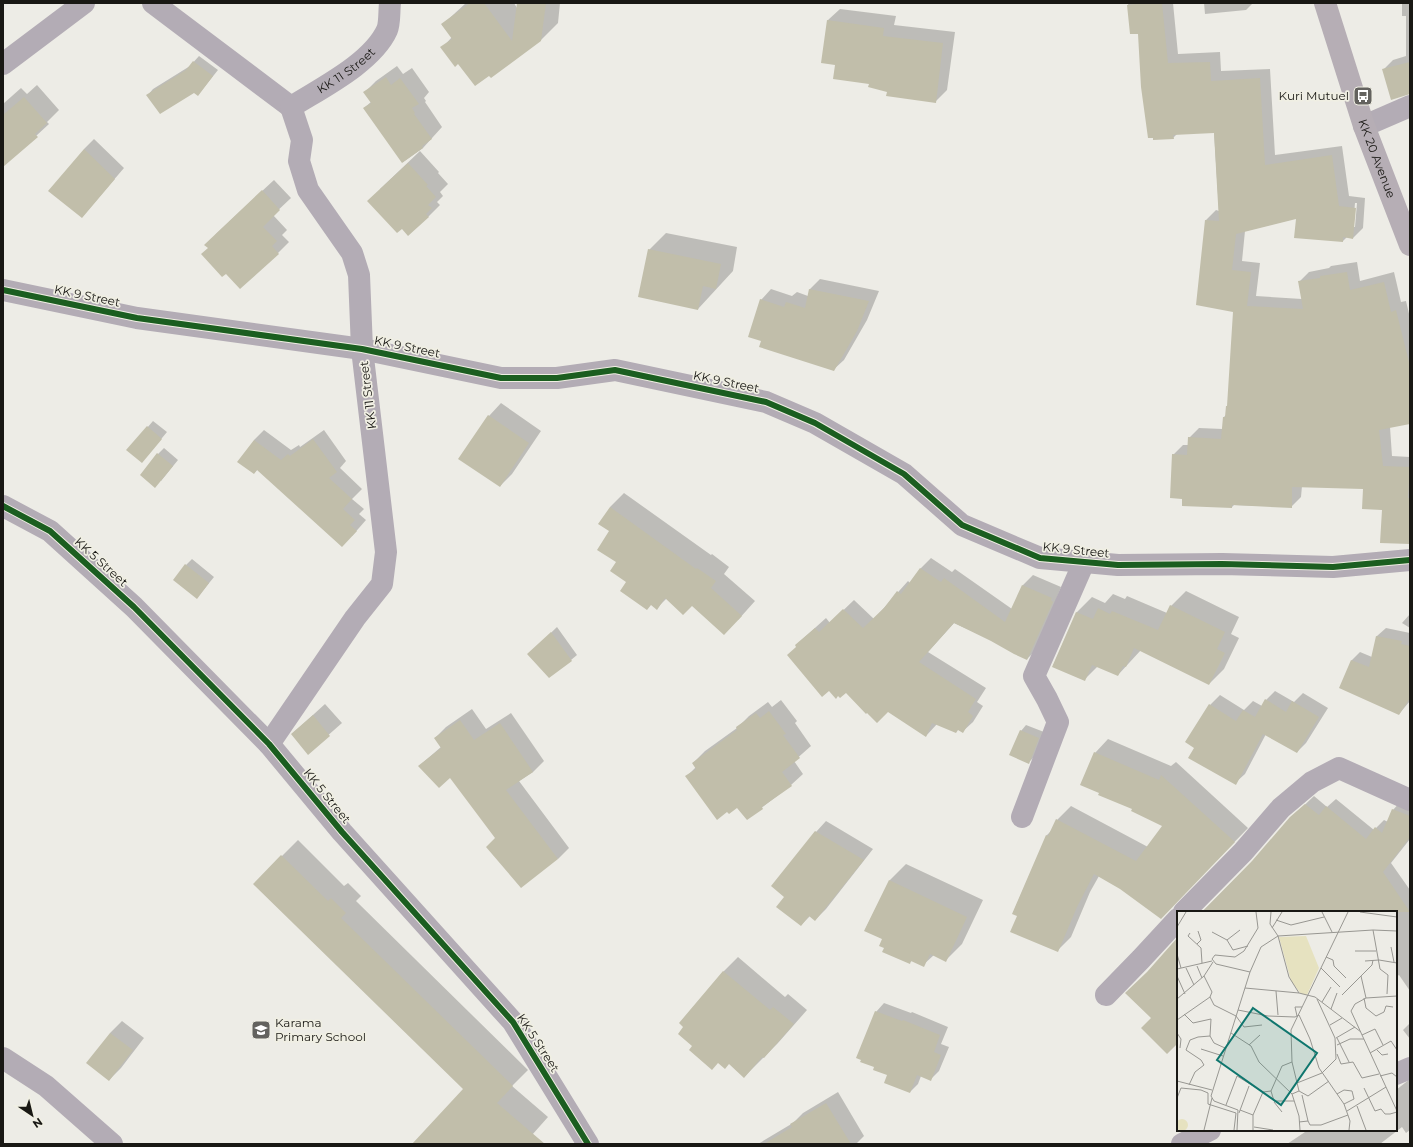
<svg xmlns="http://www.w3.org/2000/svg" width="1413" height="1147" viewBox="0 0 1413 1147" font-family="Montserrat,sans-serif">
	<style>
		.shadow { fill: #0003; fill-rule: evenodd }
		.building { fill: #c1beaa }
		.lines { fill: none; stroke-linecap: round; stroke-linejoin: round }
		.minor { stroke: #b3acb5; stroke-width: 22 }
		.major { stroke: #b6aeb5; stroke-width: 22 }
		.cycleway-casing { stroke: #f0efe3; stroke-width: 8 }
		.cycleway { stroke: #1b5e20; stroke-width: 6 }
		.labels { text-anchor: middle; stroke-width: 3.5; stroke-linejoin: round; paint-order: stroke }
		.street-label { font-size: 12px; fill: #191814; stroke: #f0efe3 }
		.poi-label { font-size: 12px; fill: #191814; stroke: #f0efe3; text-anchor: end }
		.inset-road { fill: none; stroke: #989792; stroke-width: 1 }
		.view { fill: #0f766e; fill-opacity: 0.15; stroke: #0f766e; stroke-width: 2 }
		.inset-edge { fill: none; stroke: #191814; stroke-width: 2 }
	</style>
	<rect width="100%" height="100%" fill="#edece6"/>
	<path class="shadow" d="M466,3H514L517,8L518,3H560L558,23L540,41L459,63L442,48L452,37L442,25Z
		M1128,3H1173L1178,54L1220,52L1221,71L1270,69L1275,155L1342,146L1349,196L1365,198L1363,228L1353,238L1347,237L1343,241L1297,218L1245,231L1242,261L1260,263L1256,296L1302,299L1299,282L1309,272L1329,268L1331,266L1357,262L1360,281L1394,272L1401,302L1406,301L1410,318V423L1390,427L1392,456L1410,457V543L1364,488L1302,486L1301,497L1291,507L1234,505L1232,507L1183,498L1173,455L1183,445H1189V438L1199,428L1223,429L1224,417L1226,415L1229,405L1234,311L1206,220L1216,210L1219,211L1214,132L1177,134L1173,138L1139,33H1131ZM1355,203H1357L1355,227H1353Z
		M1204,3H1253L1246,10L1205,14Z
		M1402,3H1410V93L1383,70L1393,60L1406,56V16H1402Z
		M840,9L896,16L894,25L955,32L947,90L935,102L888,91L836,65L828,20Z
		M199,56L218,70L198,95L194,92L148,95L153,89L190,66Z
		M397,66L403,74L412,68L429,92L424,98L426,101L425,102L442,127L423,148L403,162L364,108L371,102L365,92L376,81Z
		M37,85L59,110L47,122L49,124L10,160L3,151V104L21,88L27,94Z
		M94,139L124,168L82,217L84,149Z
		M420,151L439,172L438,173L448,184L440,192L443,196L437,202L440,205L428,217L380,189Z
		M274,180L291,198L273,215L287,230L282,235L289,242L278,253L209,248L216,234Z
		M666,233L737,247L733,271L698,309L649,250Z
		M820,279L879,291L867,320L844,360L833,370L763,340L761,300L771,289L792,296L797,292L808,296L810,289Z
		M501,403L541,431L512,474L500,486L460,459L489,416Z
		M153,421L167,432L147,456L128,450Z
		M264,430L291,450L299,445L300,447L324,430L346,461L340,468L362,489L352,499L364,509L359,514L366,520L352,536L258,469L254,473V440Z
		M164,448L178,460L161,481L158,454Z
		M624,493L711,555L712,554L729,567L724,574L755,601L738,620L667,598L657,608L627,582L617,562L611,531L610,507Z
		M931,558L952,572L955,569L1012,609L1023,585L1033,575L1061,587L1037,649L1027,659L992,640L954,623L928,652L986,688L977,702L983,706L973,722L962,732L958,729L937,724L926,736L888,711L846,692L796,645L826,618L830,623L854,600L874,619L908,581L910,583L921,568Z
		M192,559L214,577L197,598L186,565Z
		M1186,591L1239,617L1231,634L1239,638L1224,669L1209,684L1141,650L1118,675L1098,666L1084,680L1053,666L1077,612L1092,597L1105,603L1113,594L1125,599L1127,596L1167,613L1171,606Z
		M1410,614V628L1402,623Z
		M557,627L577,655L571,660L529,654Z
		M1386,628L1410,633V701L1399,714L1341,687L1352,660L1360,652L1372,657L1377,636Z
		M1275,691L1294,702L1303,693L1328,708L1306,743L1297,752L1266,734L1245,774L1235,783L1195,747L1186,742L1210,705L1220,695L1244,710L1253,701L1262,706L1266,700Z
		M781,700L797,721L795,723L811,746L794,761L803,774L791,785L747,819L738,806L687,776L696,767L693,763L705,751L737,728L749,716L768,702L772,707Z
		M325,704L342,723L308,753L292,734Z
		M472,709L486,729L511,713L544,761L533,772L519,781L569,848L558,859L496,838L450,776L419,766L441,747L435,738L446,727Z
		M1026,725L1044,732L1034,757L1029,762L1021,731Z
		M1108,739L1171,766L1176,762L1248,828L1161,918L1121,888L1099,876L1090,892L1071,937L1057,951L1018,915L1013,913L1047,835L1052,830L1057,820L1071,806L1148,847L1164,826L1133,808L1095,753Z
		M1314,796L1327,807L1336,799L1374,830L1384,820L1388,822L1393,810L1401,801L1410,805V839L1391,863L1410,890V991L1399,975L1396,977V912H1202L1253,861L1291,818Z
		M826,821L873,849L826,909L815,920L810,916L801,925L785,897L816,832Z
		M298,840L344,886L348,883L361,896L356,901L528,1070L512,1086L548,1117L524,1144H414L464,1089L254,884Z
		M906,864L983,900L962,944L946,960L934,955L923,965L913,960L909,963L883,939L865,930L890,880Z
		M738,957L785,997L788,994L807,1010L778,1043L744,1077L729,1063L694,1046L685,1027L680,1023L724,971Z
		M884,1003L911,1013L912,1012L948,1027L941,1044L949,1047L939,1071L931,1079L921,1076L918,1084L910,1092L889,1074L876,1012Z
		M122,1021L144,1038L121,1068L109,1080L110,1033Z
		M1410,1023V1039L1403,1030Z
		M1410,1079V1130L1406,1133L1402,1127L1380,1144H1287L1308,1130H1396V1090Z
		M838,1092L864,1136L856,1144H758L793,1123L803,1113Z"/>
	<path class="building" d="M470,3H484L512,41L517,3H546L541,41L491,78L489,76L475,86L458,64L455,67L440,47L452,39L441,24Z
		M1144,3H1162L1168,63L1210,62L1211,81L1260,78L1265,165L1332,155L1339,206L1356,208L1353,239L1343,237V242L1294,238L1296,219L1236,234L1232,270L1251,272L1247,306L1303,309L1298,281L1320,278V276L1347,272L1350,290L1384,282L1391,312L1396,310L1410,366V424L1379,430L1383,466L1410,467L1408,498H1410V544L1380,543L1382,510L1362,509L1363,489L1292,487V508L1232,505V508L1182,506V499L1170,498L1172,454L1187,455L1188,437L1221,439L1223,417H1225L1226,406H1227L1233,312L1196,305L1205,220L1219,221L1214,133L1173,135L1174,139L1153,140V138H1148L1141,87L1138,34H1130L1127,5Z
		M827,20L884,28L883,36L943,43L936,103L886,96L887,92L868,87L869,84L833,79L835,65L821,63Z
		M193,61L213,76L198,96L194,93L160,114L146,95L186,70Z
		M1410,62V94L1391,100L1382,69Z
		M386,77L391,85L400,78L419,104L412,108L415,113L414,114L432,139L422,146L423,148L402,163L363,108L371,103L363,92Z
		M24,97L47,123L35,134L38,137L3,167V115Z
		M84,149L115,179L82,218L48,191Z
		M408,163L428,185L426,186L436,197L428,205L432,208L426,214L429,217L408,236L402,229L397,233L367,201Z
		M262,190L280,210L263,227L277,241L272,246L279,254L240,289L226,274L222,277L201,254L208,248L204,245Z
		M648,249L721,264L716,289L703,286L698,310L638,297Z
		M809,289L869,301L857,331L834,371L759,347L761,341L748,337L760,299L784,307L786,302L805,308Z
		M488,415L529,443L500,487L458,459Z
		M147,426L162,439L142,463L126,450Z
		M313,439L337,472L329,478L352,499L343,509L355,520L350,525L357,531L342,547L257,470L254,474L237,462L254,440L281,460L288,454L290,456Z
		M157,453L173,466L155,488L140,475Z
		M610,507L696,569L697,568L716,581L711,588L742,616L724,635L692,606L683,615L665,598L657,610L651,605L647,610L620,591L626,582L610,571L616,562L597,550L609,531L598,524Z
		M185,564L209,583L197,599L173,580Z
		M920,568L941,582L944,578L1005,622L1022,585L1052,598L1051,600L1053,602L1027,660L1014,654L991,641L954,623L919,662L976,699L968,712L973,716L963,733L958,730L956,733L932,723L926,737L888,712L877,723L867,713L866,714L846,693L840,698L838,696L836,699L829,691L822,697L787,655L796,647L795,645L815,628L819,632L843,609L863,628L884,608L897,591L901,594Z
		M1170,605L1225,632L1217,649L1225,653L1209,685L1134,648L1126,667L1123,666L1118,676L1092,665L1085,681L1052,667L1076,612L1093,619L1098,608L1110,614L1112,611L1158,630Z
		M551,632L572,661L549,678L527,654Z
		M1376,636L1402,641L1401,644L1410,646V698L1399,715L1339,688L1351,660L1369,667Z
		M1265,699L1286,712L1292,701L1319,717L1297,753L1263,734L1236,785L1188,758L1194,748L1185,742L1209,704L1236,721L1243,710L1255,717Z
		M769,711L786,734L783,735L800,758L782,772L792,786L762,807L763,809L747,820L737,808L729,814L727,812L717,820L685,776L696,769L692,763L737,730L736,727L756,713L760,718Z
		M313,715L330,736L308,755L291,734Z
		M460,720L474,740L500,723L533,772L506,790L558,859L521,888L486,847L495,838L450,778L439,788L418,766L441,748L434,738Z
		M1020,730L1039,738L1029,764L1009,755Z
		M1094,752L1159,780L1161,775L1235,842L1161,919L1120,889L1094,874L1077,907L1058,952L1010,932L1017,916L1012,914L1046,835L1048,836L1056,819L1136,861L1162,826L1131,811L1132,809L1098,795L1099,793L1080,785Z
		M1305,804L1319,815L1326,806L1366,839L1375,827L1382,833L1392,809L1410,816V837L1383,872L1410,912H1202L1252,861L1290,817Z
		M815,831L864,860L815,921L809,916L801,926L776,907L784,897L771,886Z
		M281,855L328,901L331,898L346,913L341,918L513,1086L497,1103L545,1144H412L463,1089L253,884Z
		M889,880L967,917L946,962L930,954L924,967L911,961L910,964L882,952L884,948L879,946L882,939L864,931Z
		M1178,937V1043L1167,1054L1141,1028L1151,1018L1125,993L1147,972Z
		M723,971L770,1010L773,1007L794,1024L764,1058L762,1057L744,1078L729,1064L725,1069L718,1063L712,1070L689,1050L692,1046L678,1034L683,1027L679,1023Z
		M875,1011L902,1021L903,1020L940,1035L934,1052L941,1055L931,1081L917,1075L910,1093L884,1083L887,1075L873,1070L874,1067L860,1062L861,1060L856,1058Z
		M110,1033L133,1050L109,1081L86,1063Z
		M826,1103L851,1144H764L792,1127L790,1124Z"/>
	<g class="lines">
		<g class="minor">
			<path d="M153,3L291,107"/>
			<path d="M3,64L84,3"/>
			<path d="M1364,126L1410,106"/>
			<path d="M3,290L137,318L362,349L501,378H557L615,370L766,402L815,423L904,474L962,525L1040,558L1118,565L1222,564L1333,567L1410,560"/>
			<path d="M3,506L50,531L134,607L269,744L342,832L513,1022L588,1144"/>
			<path id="s1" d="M269,744L355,618L382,584L386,552L362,349L359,275L352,253L308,190L299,161L302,140L291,107C321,88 372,63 387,30C390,23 389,11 390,3"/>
			<path d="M1022,817L1058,722L1047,699L1034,676L1084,562"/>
			<path d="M1184,912L1243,852L1281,808L1312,782L1339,768L1410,800"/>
			<path d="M1106,995L1141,959L1178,919"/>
			<path d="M3,1058L46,1086L112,1144"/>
			<path d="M1396,1074L1410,1068"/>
			<path d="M1182,1144L1210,1130"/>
		</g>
		<path class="major" id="s2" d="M1325,3L1364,126L1410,245"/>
		<defs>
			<path id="cycleway" d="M3,290L137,318L362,349L501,378H557L615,370L766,402L815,423L904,474L962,525L1040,558L1118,565L1222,564L1333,567L1410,560
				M3,506L50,531L134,607L269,744L342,832L513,1022L588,1144"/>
		</defs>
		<use href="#cycleway" class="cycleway-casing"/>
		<use href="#cycleway" class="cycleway"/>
	</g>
	<defs>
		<symbol id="bus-square" viewBox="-11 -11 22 22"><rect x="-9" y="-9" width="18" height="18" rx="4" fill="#63625e" stroke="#f0efe3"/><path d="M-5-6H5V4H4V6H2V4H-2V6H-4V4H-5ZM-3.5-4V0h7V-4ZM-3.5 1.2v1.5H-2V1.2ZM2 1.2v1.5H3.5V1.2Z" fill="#fff"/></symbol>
		<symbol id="school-square" viewBox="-11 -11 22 22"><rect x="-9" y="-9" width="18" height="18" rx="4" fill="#63625e" stroke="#f0efe3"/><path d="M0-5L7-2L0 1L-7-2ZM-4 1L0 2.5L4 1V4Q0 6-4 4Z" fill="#fff"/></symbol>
	</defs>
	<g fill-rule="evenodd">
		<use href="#bus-square" x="1352" y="85" width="22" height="22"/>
		<use href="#school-square" x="250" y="1019" width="22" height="22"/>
	</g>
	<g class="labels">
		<g class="street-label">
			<text dy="4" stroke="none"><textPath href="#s1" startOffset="759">KK 11 Street</textPath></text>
			<text dy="4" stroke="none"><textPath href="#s2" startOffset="164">KK 20 Avenue</textPath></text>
			<text transform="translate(87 296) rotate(12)" y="4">KK 9 Street</text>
			<text transform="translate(407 347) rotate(12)" y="4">KK 9 Street</text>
			<text transform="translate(726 382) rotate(12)" y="4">KK 9 Street</text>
			<text transform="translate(368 395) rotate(-97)" y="4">KK 11 Street</text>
			<text transform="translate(1076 550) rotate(6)" y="4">KK 9 Street</text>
			<text transform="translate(101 562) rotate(42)" y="4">KK 5 Street</text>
			<text transform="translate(327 796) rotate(51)" y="4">KK 5 Street</text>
			<text transform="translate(538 1043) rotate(57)" y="4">KK 5 Street</text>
		</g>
		<g class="poi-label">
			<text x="1349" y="100">Kuri Mutuel</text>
			<text x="275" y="1027" text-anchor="start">Karama<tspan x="275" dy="14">Primary School</tspan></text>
		</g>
	</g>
	<g transform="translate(1177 911)">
		<rect width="220" height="220" fill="#edece6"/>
		<path d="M129,25L142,57L130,84L124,83L114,70L102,26ZM-1 214a6 6 0 1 1 12 0a6 6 0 1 1-12 0Z" fill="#e6e2c0"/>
		<path class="inset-road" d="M94,1L93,13L101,25L112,66L122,82L138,86L184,121M145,1L155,21M183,1L220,6M99,9L114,14L147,6M0,16L9,1M95,17L105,1M196,19L203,58L211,64L210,83M35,21L50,29L56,39L71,35M13,22L11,25L24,37L25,52M50,29L63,19M20,33L24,29L21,20M214,36L217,51M178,40H199M0,43L4,57M149,46L156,49L157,55L169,67M188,50L202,49L220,52M20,55L25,67M9,57L17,74M144,57L163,76M0,58L35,50M73,61L39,53L35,48L38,44L58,46L67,40L81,17L79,1M0,65L8,83M27,65L35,81L33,86M184,65L189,87M68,77L122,82M99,80L101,104M165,84L195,54L196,49M220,85L189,87L178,93L174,100L220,200M33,86L37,94L59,105L67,116L85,114M187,87L189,97L199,105L207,101L209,95L216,96M0,88L27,65L36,51M145,91L154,76M154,98L160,82M61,99L91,105L118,106L122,104L133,128L142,157L167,193L173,210L172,219M7,103L16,112L34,108L33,125M120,105L118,96H125M0,109L33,86M153,114L165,107M0,122L4,128L3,137M54,122L74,135L82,151L115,183L122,205L123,219M185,124L198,118L206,134M159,127L178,116M160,127L172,151M72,134L83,124M160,134L173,128H187M24,138L46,145M200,139L205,144L211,143M193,142L214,130L220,139M160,143L164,153L176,151L185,167L202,163M203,165L215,162L220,166M0,170L35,179M120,172L145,162L159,148L158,127L140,88M12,174L18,161L27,154L24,149L9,139L13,129L21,126L33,125L37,132L48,137M187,177L198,200L204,198L208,203H213L220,201M94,180L97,190H117M122,180L131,185L152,170M86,181L94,180L105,155L115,151M115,183L122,180L115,151L114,119L171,1M160,183L167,179L175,180L177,188L167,193M0,187L4,177L24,179L31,182V193M97,191L105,201M31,193L59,202L57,219M49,194L60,165L86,181M180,195L189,219M63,199L76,204M170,200L209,176M62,202L72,175M131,210L133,214H144L171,204M122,211L131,210L125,184M77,216L96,219M27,219L35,187M60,219L61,199L37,190L34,185L73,61L84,36L101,25L196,19L220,20M76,219V204L86,181"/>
		<path class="view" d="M76,97L140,142L104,194L40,149Z"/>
		<rect width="220" height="220" class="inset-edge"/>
	</g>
	<rect width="1413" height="1147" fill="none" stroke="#191814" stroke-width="8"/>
	<g transform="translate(32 1115) rotate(145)" stroke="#f0efe3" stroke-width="3" paint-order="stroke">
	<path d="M0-3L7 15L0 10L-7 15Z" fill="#191814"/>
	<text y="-6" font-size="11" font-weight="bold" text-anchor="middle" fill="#191814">N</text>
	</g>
</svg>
